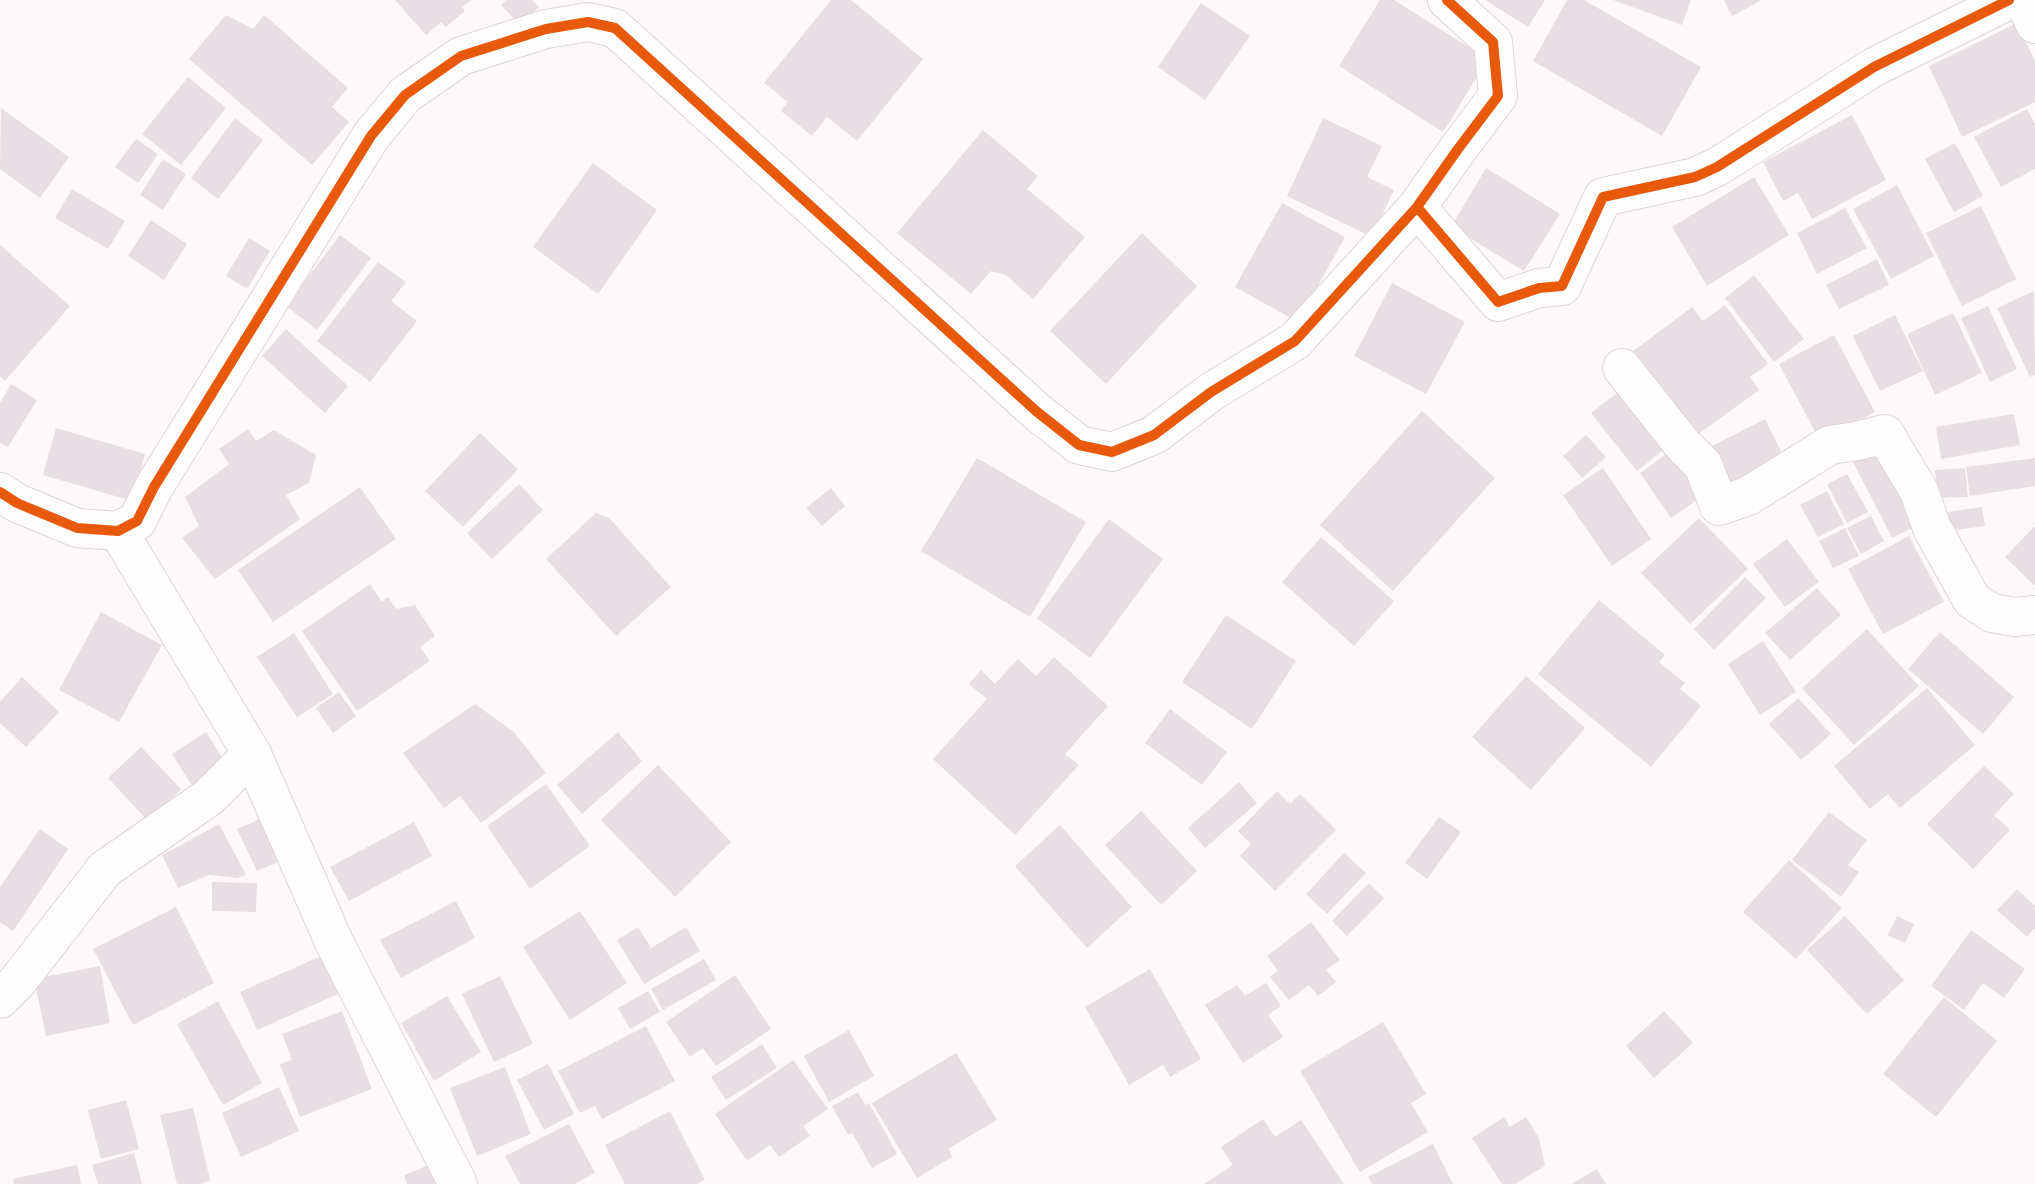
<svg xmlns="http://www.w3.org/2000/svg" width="2035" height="1184" viewBox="0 0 2035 1184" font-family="Signika,sans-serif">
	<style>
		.building { fill: #e7dfe3 }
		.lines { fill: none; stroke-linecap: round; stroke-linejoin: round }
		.minor-casing { stroke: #ddd4d9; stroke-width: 40 }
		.minor { stroke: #fffefe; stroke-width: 38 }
		.cycleway-casing { stroke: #fff; stroke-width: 15 }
		.cycleway { stroke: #e8590c; stroke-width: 10 }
	</style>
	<rect width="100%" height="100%" fill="#fdf9fb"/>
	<path class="building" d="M395,0H471L462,7L465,11L446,27L441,22L426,35Z
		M506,0H532L539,7L520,25L501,5Z
		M831,0H851L923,59L857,141L827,117L812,136L781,111L788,102L764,83Z
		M1380,0H1394L1488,59L1443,132L1339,66Z
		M1485,0H1545L1528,27Z
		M1567,0H1584L1701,67L1662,136L1533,61Z
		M1613,0H1691L1682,25Z
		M1724,0H1762L1732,16Z
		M1201,3L1250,36L1205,100L1158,67Z
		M226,15L253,29L264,15L348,88L332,107L349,122L312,165L189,59Z
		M2017,23L2035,61V102L1962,137L1929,66Z
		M188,77L226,108L181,165L142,134Z
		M1,108L69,157L40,198L0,169Z
		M2027,109L2035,124V169L2001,187L1974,137Z
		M1852,115L1886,180L1812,219L1798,193L1783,201L1763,162Z
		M235,118L263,140L218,199L191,178Z
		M1323,118L1382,146L1367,177L1394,190L1372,237L1287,196Z
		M983,130L1038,176L1027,189L1085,237L1033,299L1006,275L991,271L971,294L897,233Z
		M136,139L158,154L138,183L115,167Z
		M1955,143L1983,196L1954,212L1925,159Z
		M163,159L186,174L163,210L140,195Z
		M593,163L657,210L598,294L533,247Z
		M1486,168L1560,214L1524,271L1451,227Z
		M1754,177L1789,235L1707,286L1672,227Z
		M1897,185L1934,256L1891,279L1853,209Z
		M72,189L125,221L108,249L55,218Z
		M1282,203L1345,237L1298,322L1235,287Z
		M1981,206L2016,279L1962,306L1926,233Z
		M1845,208L1867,248L1817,274L1797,233Z
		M151,220L187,244L164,280L128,256Z
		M1142,233L1197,286L1106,384L1050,331Z
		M340,235L371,258L317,330L286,306Z
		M249,238L270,251L247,289L226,276Z
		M0,245L70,306L5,381L0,376Z
		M1877,259L1889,285L1839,309L1826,285Z
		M378,262L406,282L391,301L417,321L370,382L317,341Z
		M1754,275L1804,339L1774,362L1725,298Z
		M1392,283L1465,322L1426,394L1354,356Z
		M2034,291L2035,375L2030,377L1997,308Z
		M1725,305L1768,364L1750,377L1759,390L1693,438L1632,352L1692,307L1703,321Z
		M1988,306L2017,369L1990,382L1961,318Z
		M1953,313L1982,373L1935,395L1907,334Z
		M1895,315L1923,371L1880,391L1853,336Z
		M286,329L348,386L325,413L262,356Z
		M1834,335L1875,412L1820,441L1779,364Z
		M1630,383L1675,441L1637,471L1591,413Z
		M11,384L37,400L8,447L0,443V403Z
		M1422,411L1495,478L1393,591L1320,525Z
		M2014,414L2020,445L1941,459L1936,427Z
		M1765,419L1784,457L1721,489L1702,451Z
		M56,428L145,454L132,501L43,475Z
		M248,429L256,441L274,430L316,455L309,483L286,495L300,519L215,579L182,538L199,526L185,497L229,464L219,449Z
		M480,433L518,469L463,527L425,491Z
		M1586,435L1606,457L1582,478L1563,456Z
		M1887,442L1926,521L1892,538L1852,460Z
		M1679,445L1710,491L1671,518L1640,473Z
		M977,458L1086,522L1030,617L921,551Z
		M2035,458V486L1970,496L1966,467Z
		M1603,468L1651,539L1612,566L1563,495Z
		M1965,468L1968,497L1937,498L1935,470Z
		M1847,474L1868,512L1847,523L1827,484Z
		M519,484L543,510L492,559L467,533Z
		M360,487L396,539L273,622L238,570Z
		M831,488L845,506L822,526L806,508Z
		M1827,491L1844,524L1818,537L1800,505Z
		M1982,507L1985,526L1942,532L1940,513Z
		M596,513L609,518L671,587L616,636L546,559Z
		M1871,516L1884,541L1861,554L1847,528Z
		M1699,518L1748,569L1690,624L1641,573Z
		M1109,519L1163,559L1090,658L1037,618Z
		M2035,526V586L2005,557Z
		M1845,528L1859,556L1833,568L1819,541Z
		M1909,536L1944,602L1883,634L1848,569Z
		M1321,537L1394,601L1354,646L1282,582Z
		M1787,539L1819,582L1785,607L1753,564Z
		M1745,577L1766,598L1714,650L1694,629Z
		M370,584L382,602L388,597L396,609L415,605L435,636L420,647L430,661L357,711L302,631Z
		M1817,588L1841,615L1790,660L1765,633Z
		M1599,600L1665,655L1659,662L1685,683L1680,689L1701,706L1651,767L1538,674Z
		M101,612L162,645L119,722L59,690Z
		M1226,615L1296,661L1252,729L1182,682Z
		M1867,629L1919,686L1854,745L1802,688Z
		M1940,632L2014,697L1983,734L1908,669Z
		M294,633L333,694L297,717L257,657Z
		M1763,641L1796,692L1760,715L1728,664Z
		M1054,657L1108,706L1065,754L1079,765L1015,835L933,759L987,699L969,684L981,670L995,684L1018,659L1036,676Z
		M1526,676L1585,728L1531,790L1472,737Z
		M22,677L59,712L26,747L0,723V702Z
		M1927,688L1975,745L1900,808L1888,794L1870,809L1834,766Z
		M339,692L356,716L333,733L316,708Z
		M1798,698L1831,734L1801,760L1769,724Z
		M475,704L514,732L546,773L481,823L460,796L444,808L403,753Z
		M1170,709L1227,752L1202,785L1145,743Z
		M206,732L228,767L194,789L172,754Z
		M618,732L642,761L582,814L557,785Z
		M141,747L181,789L148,821L108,778Z
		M658,765L731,842L675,897L601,820Z
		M1984,766L2014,794L1994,815L2010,830L1973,869L1927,824Z
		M1239,782L1257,803L1205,848L1188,828Z
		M546,784L590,846L530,889L487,826Z
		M1277,791L1290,804L1300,794L1336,830L1275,891L1240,856L1251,844L1238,831Z
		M1141,811L1197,871L1161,905L1105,845Z
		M1829,812L1867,840L1848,865L1859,872L1841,897L1792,860Z
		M1439,817L1461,832L1427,879L1405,863Z
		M262,818L281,861L257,871L237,829Z
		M414,822L432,856L349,901L330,867Z
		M219,824L246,875L237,878L209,875L178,888L162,855Z
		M1060,825L1132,907L1087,948L1015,866Z
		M40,829L68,849L13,931L0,922V887Z
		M1344,853L1366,873L1327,914L1306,894Z
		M1789,860L1842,908L1796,959L1743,912Z
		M212,882L257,883L256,912L212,911Z
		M1369,883L1384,898L1347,936L1332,921Z
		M2017,889L2035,906V928L2027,937L1997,910Z
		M456,901L475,938L401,978L380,940Z
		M176,907L214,983L133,1025L93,949Z
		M580,911L627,983L570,1020L523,947Z
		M1845,916L1904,980L1867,1014L1807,950Z
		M1897,916L1914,924L1905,943L1888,935Z
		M1311,922L1340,960L1326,970L1336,982L1318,996L1309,985L1289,1000L1270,977L1278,971L1267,956Z
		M638,927L651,948L686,927L700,951L644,984L617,940Z
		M1971,930L2025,969L2004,998L1983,983L1964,1010L1931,986Z
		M321,956L338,994L257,1030L240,992Z
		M704,959L716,980L663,1010L651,989Z
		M100,966L110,1023L46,1036L34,979Z
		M1150,969L1201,1059L1170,1077L1163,1065L1129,1085L1085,1007Z
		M735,975L771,1029L716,1066L703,1048L690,1057L666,1022Z
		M500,976L533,1044L494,1062L462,994Z
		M1266,983L1281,1006L1268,1015L1283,1037L1243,1063L1205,1005L1237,985L1245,996Z
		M648,991L660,1012L630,1029L618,1008Z
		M447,996L481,1052L434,1081L401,1023Z
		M1944,997L1997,1041L1936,1117L1883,1074Z
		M218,1001L262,1083L223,1105L177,1024Z
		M342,1011L372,1089L300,1117L280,1064L292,1060L282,1034Z
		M1664,1011L1693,1043L1654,1078L1626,1046Z
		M1383,1022L1426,1094L1411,1103L1428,1132L1360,1172L1300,1071Z
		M646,1026L675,1081L602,1119L595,1106L580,1113L558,1071Z
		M849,1030L874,1076L829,1102L804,1056Z
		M762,1044L777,1068L726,1100L711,1077Z
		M956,1053L997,1120L948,1149L952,1157L917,1178L872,1103Z
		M793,1060L828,1109L803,1126L810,1136L779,1157L770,1145L747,1161L715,1114Z
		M548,1064L574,1114L544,1130L517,1080Z
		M505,1067L531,1134L477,1156L450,1088Z
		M279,1087L299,1131L241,1157L222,1113Z
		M858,1092L865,1105L869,1103L897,1154L872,1168L852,1133L848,1135L832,1106Z
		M126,1100L139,1149L101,1159L88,1110Z
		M193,1108L210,1180L202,1184H177L160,1115Z
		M670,1111L705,1180L697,1184H625L605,1145Z
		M1504,1117L1510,1127L1526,1117L1539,1138L1545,1166L1515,1184H1502L1472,1138Z
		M1263,1119L1275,1137L1301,1120L1344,1184H1204L1233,1165L1221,1147Z
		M569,1124L595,1173L574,1184H520L505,1156Z
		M1433,1144L1453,1184H1372L1368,1177Z
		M134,1153L142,1184H98L92,1165Z
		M432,1164L440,1184H407L404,1175Z
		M77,1165L81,1184H14L13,1179Z
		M1597,1169L1606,1184H1571Z"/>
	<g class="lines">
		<defs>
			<path id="minor" d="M2024,0L2035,24
				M1417,207L1498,302L1539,288L1562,286L1603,197L1695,177L1717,167L1874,67L2009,0
				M1622,368L1683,445L1703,465L1719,506L1748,496L1830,445L1857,441L1885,434L1919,491L1932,528L1972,600L1992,613L2014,617L2035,615
				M0,492L17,503L77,528L118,531L137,521L154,487L371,136L405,95L461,56L546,29L588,22L615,28L1036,411L1079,445L1112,452L1154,435L1211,392L1295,341L1417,207L1458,149L1498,96L1493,42L1447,0
				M118,531L252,754L334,942L458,1184
				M0,999L17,982L105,869L209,797L252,754"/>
		</defs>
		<use href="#minor" class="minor-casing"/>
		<use href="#minor" class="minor"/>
		<defs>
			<path id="cycleway" d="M1417,207L1498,302L1539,288L1562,286L1603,197L1695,177L1717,167L1874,67L2009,0
				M0,492L17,503L77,528L118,531L137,521L154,487L371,136L405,95L461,56L546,29L588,22L615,28L1036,411L1079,445L1112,452L1154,435L1211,392L1295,341L1417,207L1458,149L1498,96L1493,42L1447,0"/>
		</defs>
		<use href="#cycleway" class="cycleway-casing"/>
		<use href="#cycleway" class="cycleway"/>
	</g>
</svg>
